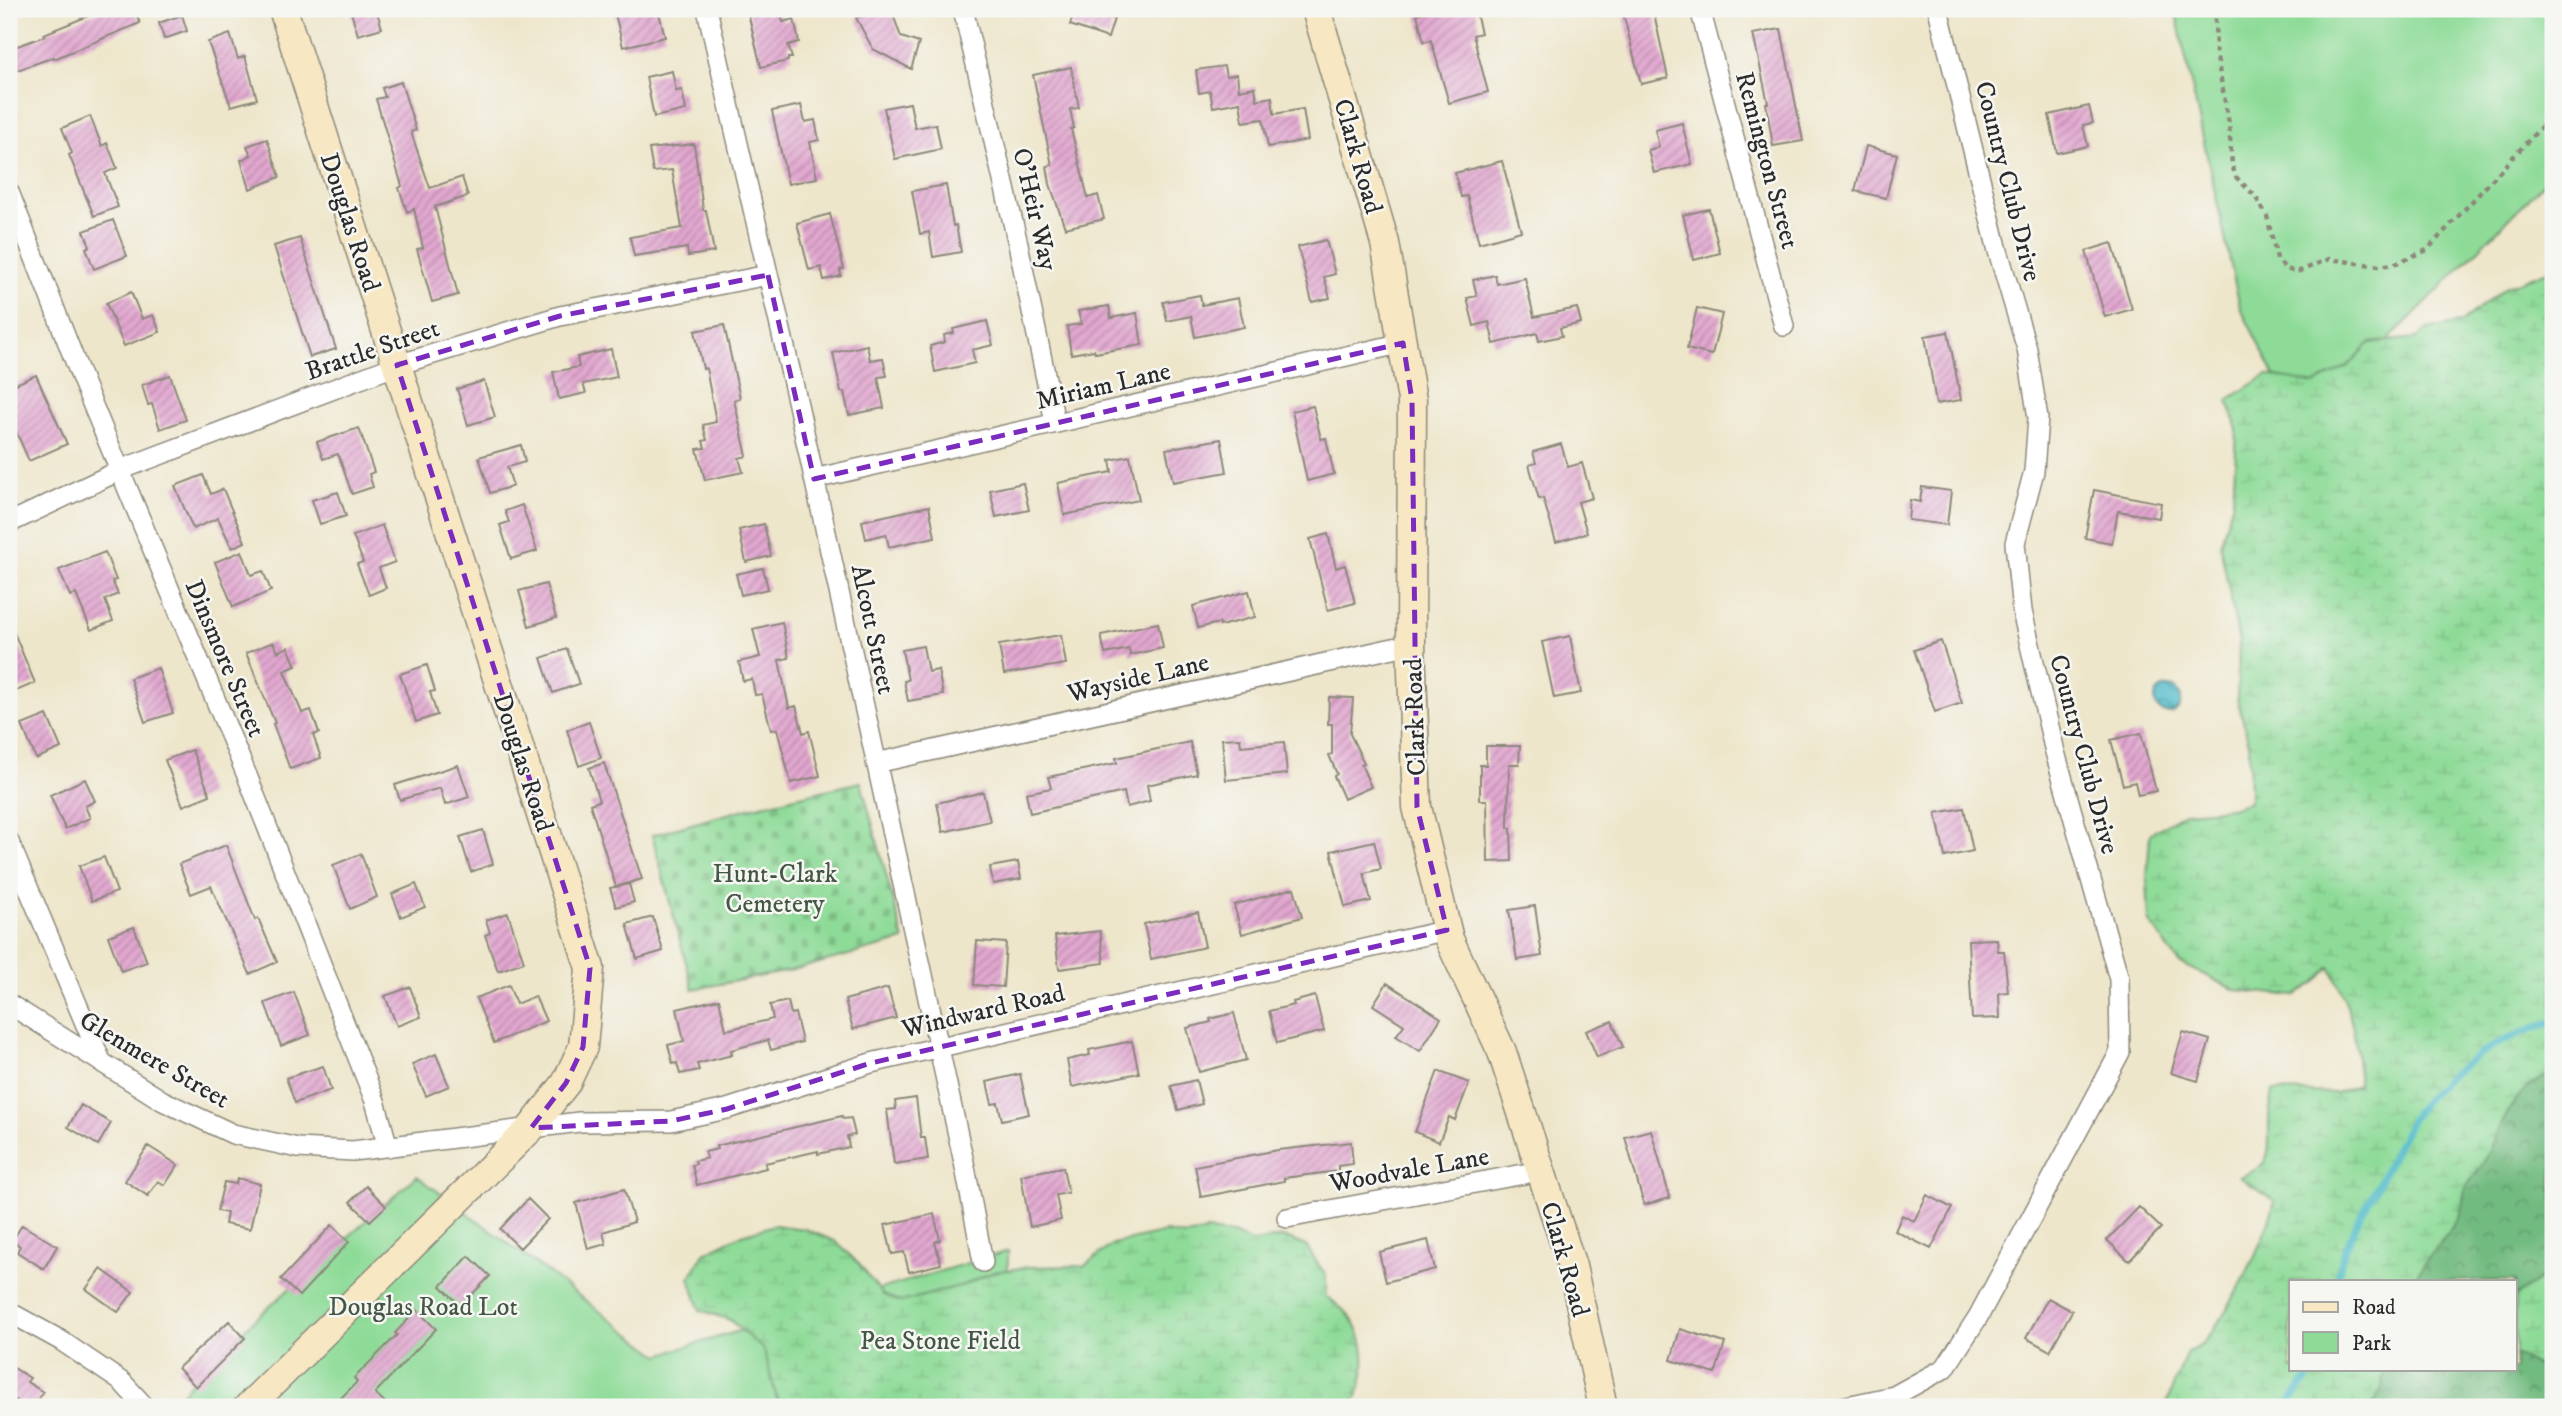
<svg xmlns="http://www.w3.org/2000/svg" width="2562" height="1416" viewBox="0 0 2562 1416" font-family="'IM FELL DW Pica',serif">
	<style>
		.green { fill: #8edb98; stroke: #5c8362; stroke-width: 2 }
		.forest { fill: url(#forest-crowns); stroke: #4e7356; stroke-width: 2 }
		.wetland { fill: url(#wetland-marsh); stroke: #5c8362; stroke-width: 2 }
		.cemetery { fill: url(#cemetery-stones); stroke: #5c8362; stroke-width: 2 }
		.water { fill: url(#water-waves); stroke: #3d737a; stroke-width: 2 }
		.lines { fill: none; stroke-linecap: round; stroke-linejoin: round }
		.stream { stroke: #4fbbca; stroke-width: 7 }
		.building { fill: url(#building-hatch) }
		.street-casing { stroke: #8c887b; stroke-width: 22 }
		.secondary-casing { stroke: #8c887b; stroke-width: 31 }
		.path { stroke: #8c887b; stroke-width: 4.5; stroke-dasharray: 5 5; stroke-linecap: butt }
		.street { stroke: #fff; stroke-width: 19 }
		.secondary { stroke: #f7e8c3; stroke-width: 28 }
		.marked { fill: none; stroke: #7b2cbf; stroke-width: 5; stroke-dasharray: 14 9; stroke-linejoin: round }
		.labels { text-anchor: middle; stroke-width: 5; stroke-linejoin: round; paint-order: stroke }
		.street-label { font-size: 26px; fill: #2b2b2b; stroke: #f6f6f2 }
		.park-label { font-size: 26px; fill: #445746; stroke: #f6f6f2 }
	</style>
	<defs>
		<pattern id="forest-crowns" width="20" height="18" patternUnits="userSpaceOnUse" patternTransform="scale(1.75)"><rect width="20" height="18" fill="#72bb80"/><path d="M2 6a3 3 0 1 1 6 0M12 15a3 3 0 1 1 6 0" fill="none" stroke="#5e9869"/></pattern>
		<pattern id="wetland-marsh" width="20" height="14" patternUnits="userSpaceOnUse" patternTransform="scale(1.75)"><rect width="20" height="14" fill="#8edb98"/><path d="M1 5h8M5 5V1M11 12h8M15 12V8" fill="none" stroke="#7bbc83"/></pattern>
		<pattern id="cemetery-stones" width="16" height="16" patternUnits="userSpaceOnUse" patternTransform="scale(1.75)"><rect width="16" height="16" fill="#8edb98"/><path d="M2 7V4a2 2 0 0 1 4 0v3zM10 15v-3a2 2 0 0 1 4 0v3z" fill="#7bbc83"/></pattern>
		<pattern id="water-waves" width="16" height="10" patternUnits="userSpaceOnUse" patternTransform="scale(1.75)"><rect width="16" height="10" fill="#4fbbca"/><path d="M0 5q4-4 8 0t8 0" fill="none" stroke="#4298a4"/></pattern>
		<pattern id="building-hatch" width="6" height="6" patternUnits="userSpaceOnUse" patternTransform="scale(1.75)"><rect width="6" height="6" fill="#e2a7d0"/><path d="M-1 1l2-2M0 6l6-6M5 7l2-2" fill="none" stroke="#b788a9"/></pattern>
	</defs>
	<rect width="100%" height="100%" fill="#f6f6f2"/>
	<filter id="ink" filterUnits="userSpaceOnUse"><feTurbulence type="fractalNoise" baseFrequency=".0143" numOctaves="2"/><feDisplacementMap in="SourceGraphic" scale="14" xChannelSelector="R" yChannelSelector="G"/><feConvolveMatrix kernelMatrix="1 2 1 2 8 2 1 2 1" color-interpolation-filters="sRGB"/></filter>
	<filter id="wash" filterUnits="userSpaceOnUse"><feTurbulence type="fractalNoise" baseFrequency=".00686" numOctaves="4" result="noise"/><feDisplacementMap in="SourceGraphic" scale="28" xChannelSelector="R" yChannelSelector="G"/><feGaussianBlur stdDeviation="1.57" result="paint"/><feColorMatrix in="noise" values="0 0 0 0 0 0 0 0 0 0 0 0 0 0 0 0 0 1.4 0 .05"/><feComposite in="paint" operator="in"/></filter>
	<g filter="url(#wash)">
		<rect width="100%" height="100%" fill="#eee6cb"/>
		<path class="green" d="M2175,9H2553V174L2329,400L2288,402L2240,307Z
			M417,1176L659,1355L1008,1251L1005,1407H179L174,1403L207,1362Z"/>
		<path class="forest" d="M2553,1074V1269L2515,1297V1281H2413C2426,1257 2446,1239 2459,1216C2464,1207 2462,1198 2465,1190C2469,1180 2478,1172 2483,1163C2505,1125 2506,1090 2553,1074Z
			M2515,1354L2553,1373V1407H2372L2382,1388L2383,1369H2515Z"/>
		<path class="wetland" d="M2553,269V1074C2506,1090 2505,1125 2483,1163C2478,1172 2469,1180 2465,1190C2462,1198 2464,1207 2459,1216C2446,1239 2426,1257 2413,1281H2291V1369H2383L2382,1388L2372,1407H2165L2187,1352C2192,1350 2197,1349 2201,1345C2230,1314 2264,1242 2275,1201L2239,1177C2275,1165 2268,1152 2269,1119C2269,1110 2272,1101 2273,1091L2336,1093L2358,1085C2359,1044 2350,1003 2330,967L2316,982L2295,996L2235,990L2178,962L2149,921L2147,878L2150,834L2186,812L2231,808L2250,802L2249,744L2237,698L2239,642L2220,544L2233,502L2237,430L2228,400L2267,375L2315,384L2348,366L2370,343L2417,338L2428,329L2460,323L2506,287Z
			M774,1225L805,1229L835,1241L858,1263L883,1295L901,1302L963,1285L993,1272L1028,1267L1084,1266L1113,1244L1166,1232L1186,1236L1207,1231L1232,1234L1253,1242L1283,1237L1306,1246L1326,1276V1297C1334,1303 1346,1310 1351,1318C1371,1345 1366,1380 1352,1407H779L764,1350L730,1320L700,1310L690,1278L704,1253L736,1237Z
			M2553,1269V1373L2515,1354V1297Z"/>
		<path class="cemetery" d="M861,782L904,940L789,971L693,989L652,835L749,808Z"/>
		<path class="water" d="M2155 700a13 13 0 1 1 26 0a13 13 0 1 1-26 0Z"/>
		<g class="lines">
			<path class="stream" d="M2337,1281C2343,1244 2361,1215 2379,1183C2390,1161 2408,1121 2423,1103C2458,1063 2503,1036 2553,1022
				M2287,1407L2314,1369"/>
		</g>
		<g id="blocks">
			<path class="building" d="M105,9H134L140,23L54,59V57L9,73V49L45,36L44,34Z
				M350,9H376L382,28L358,35Z
				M614,9H658L665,37L623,47Z
				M747,9H779L783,22L794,19L799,42L788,45L792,58H788V61L761,67Z
				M879,9H891L901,37L919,43L911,69L873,49L856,18Z
				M1075,9H1117L1108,38L1070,25Z
				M1436,9H1475L1481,33L1473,35L1488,92L1449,103L1431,40L1424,42L1417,14Z
				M1622,9H1653L1668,78L1641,84Z
				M182,15L187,31L164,39L159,23Z
				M1781,29L1803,141L1773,146L1766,103H1768L1753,34Z
				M230,34L238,59L245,56L257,99L231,106L208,42Z
				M1224,66L1226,76L1237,74L1239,90L1255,87L1257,100L1272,97L1274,114L1303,109L1308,140L1268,147L1263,119L1243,122L1240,102L1213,107L1210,91L1199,93L1196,70Z
				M1071,67L1079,108L1070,109L1074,128L1071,129L1088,198L1098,195L1104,219L1065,228L1050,184L1047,166L1052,165L1033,75Z
				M672,71L676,91L682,90L686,110L654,117L646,77Z
				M401,82L416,130L411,132L430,188L462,177L468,196L435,207L458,295L432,302L417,249L423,248L414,209L407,212L399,188L402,186L376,99L385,97L382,88Z
				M910,103L915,128L936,124L941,149L895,159L884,108Z
				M801,105L805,122L815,120L819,140L810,142L817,178L788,184L772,111Z
				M2089,106L2093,123L2083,125L2088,146L2057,153L2049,115Z
				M90,116L102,146L107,143L117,168L105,173L118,207L94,216L69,155L72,153L62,128Z
				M1682,123L1692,164L1654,173L1648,150L1659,147L1655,130Z
				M267,139L280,177L250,189L241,160L251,155L247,146Z
				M694,144L703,210H706L714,252L688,256L687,248L634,256L630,237L682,228L672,170L653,172L649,149Z
				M1866,146L1897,154L1886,198L1855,191Z
				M1502,161L1521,231L1479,243L1467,196L1461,197L1455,173Z
				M946,185L953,226L956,225L961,252L933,257L929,232L920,234L912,191Z
				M1709,209L1720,253L1694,260L1683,215Z
				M830,214L844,269L840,270L841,276L824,280L821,267L809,270L797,223Z
				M113,220L127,256L94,269L86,248L90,246L84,231Z
				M300,238L336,349L310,357L274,246Z
				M1326,240L1335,274L1324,277L1330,298L1312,302L1298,247Z
				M2112,243L2132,309L2105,317L2086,251Z
				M1495,275L1497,284L1525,278L1534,317L1577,308L1581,323L1560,328L1562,336L1539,341L1537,333L1494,344L1489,322L1474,326L1467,298L1477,296L1473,280Z
				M131,292L142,319L153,315L160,332L124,346L106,303Z
				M1200,295L1202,305L1238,298L1244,327L1195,337L1191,316L1167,321L1163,302Z
				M1109,306L1111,318L1137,313L1142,345L1095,353L1094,350L1071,354L1067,326L1081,324L1078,311Z
				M1697,308L1722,314L1712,355L1687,349Z
				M987,321L993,345L972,350L975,363L935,372L930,346L945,342L944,335L954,333L953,329Z
				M724,325L740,398L734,400L747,456L739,458L743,472L705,480L697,449L705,448L703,441L707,440L703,425L716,422L706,368L703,369L695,331Z
				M1948,332L1961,400L1936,404L1925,336Z
				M867,345L870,360L883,358L887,376L878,377L884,408L849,415L844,392H841L833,353Z
				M611,349L617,377L583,384L586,393L559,399L553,372L579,367L577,357Z
				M36,375L67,444L29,461L9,415V387Z
				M170,375L186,420L160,429L152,404L148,405L142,385Z
				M484,381L495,417L468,425L457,389Z
				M1313,406L1321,439L1326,438L1334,474L1307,481L1292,411Z
				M359,428L374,472L369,474L373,487L352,494L338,454L323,459L317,442Z
				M1221,439L1227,472L1173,482L1166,449Z
				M1561,444L1568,467L1582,463L1592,498L1578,502L1587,533L1556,542L1543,498L1539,499L1529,465L1536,463L1533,452Z
				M521,445L525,462L507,467L513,486L490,493L479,457Z
				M1130,456L1139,500L1064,515L1058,483L1112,472L1110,460Z
				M203,475L211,494L223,489L245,542L232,548L218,518L193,529L175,486Z
				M1023,483L1029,510L996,517L990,490Z
				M1922,487L1951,491L1947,525L1908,520L1910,500L1920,502Z
				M2094,490L2161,503L2159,518L2118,511L2112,543L2085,538Z
				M338,492L346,516L320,524L312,500Z
				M522,505L537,551L511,559L500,525L509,522L505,511Z
				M929,506L935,537L889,547L886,534L866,539L862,521Z
				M764,524L771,556L746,562L739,530Z
				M382,525L395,562L379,568L386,588L369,595L357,564L363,562L353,536Z
				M1328,534L1336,568L1345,565L1355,603L1328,610L1310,539Z
				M242,551L251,575L263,571L271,591L233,607L215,562Z
				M105,552L116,580L112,581L118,594L105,600L113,621L91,630L76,594L70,596L59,570Z
				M763,568L768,589L741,595L736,574Z
				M546,584L556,618L529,626L519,591Z
				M1249,591L1255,617L1220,626L1219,623L1198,628L1193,606Z
				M9,621L35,683L9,694Z
				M782,622L789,658L779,660L789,708L796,706L803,733L809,731L820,776L791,783L777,729L771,730L762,694L755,695L752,679L743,681L739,662L760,657L753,629Z
				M1158,623L1163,648L1130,655L1129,649L1105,654L1101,635Z
				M1061,635L1066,664L1004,674L999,645Z
				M1570,636L1581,693L1554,698L1542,642Z
				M1941,641L1962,703L1935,712L1914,650Z
				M273,642L278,652L288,647L296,666L284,671L302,713L311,710L319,733L313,735L321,758L290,769L273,724L275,723L246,653Z
				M923,646L928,672L938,670L943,695L908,701L904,681L908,680L902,650Z
				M567,649L579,684L553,693L541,658Z
				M427,665L435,691L430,692L437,715L416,722L400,674Z
				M158,668L173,713L145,722L130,678Z
				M1329,697L1353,698L1350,734L1364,763L1361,764L1371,787L1344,799L1334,776L1337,774L1329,755L1332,754V724H1328Z
				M47,715L61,748L36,759L22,725Z
				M589,722L601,758L579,766L567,730Z
				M2141,733L2156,791L2138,795L2135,782L2123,785L2111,740Z
				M1240,738L1241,746L1284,742L1287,774L1226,780L1222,739Z
				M1190,742L1197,774L1147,785L1150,801L1127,807L1124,792L1030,813L1026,793L1051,788L1048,777L1117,763L1116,758Z
				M1486,746H1520L1519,764H1509L1508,828H1511L1512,861L1488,862L1487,800H1480V765H1486Z
				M192,750L210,795L183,806L165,760Z
				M604,763L642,879L616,887L590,804L599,801L589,768Z
				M458,765L469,797L445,805L440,788L400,800L395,785Z
				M85,779L95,801L85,806L90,818L65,829L50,795Z
				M983,792L990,821L943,832L937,803Z
				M1964,808L1973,851L1945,857L1936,813Z
				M483,830L493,864L471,872L460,837Z
				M1374,841L1381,869L1364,873L1371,901L1345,907L1331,851Z
				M226,845L255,920L258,918L277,962L250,974L211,886L191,894L179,864Z
				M361,854L377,897L350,909L333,865Z
				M104,857L117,892L92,901L79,866Z
				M1018,862L1021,879L993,884L990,867Z
				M416,884L425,907L401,917L392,894Z
				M629,884L634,902L616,907L610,888Z
				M1294,888L1302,917L1242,934L1234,905Z
				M1535,906L1542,956L1517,960L1509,910Z
				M1198,912L1205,947L1151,959L1144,924Z
				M508,913L524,962L498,971L485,935L490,933L486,920Z
				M653,917L663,951L637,959L627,924Z
				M134,927L147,962L121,971L108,936Z
				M1100,931L1104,963L1059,969L1055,936Z
				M1997,939L1998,951H2004L2008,992L1999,993L2000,1018L1972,1019L1968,940Z
				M977,941L1006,943L1003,987L974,985Z
				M1387,983L1441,1018L1420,1051L1396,1036L1404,1025L1373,1005Z
				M509,985L516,1004L535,996L546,1021L494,1043L476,998Z
				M410,987L421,1017L397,1026L385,996Z
				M888,988L896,1018L853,1029L845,1000Z
				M294,992L310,1035L281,1046L265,1003Z
				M1315,996L1324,1031L1277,1043L1269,1011L1294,1005L1293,1002Z
				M719,999L726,1030L773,1019L770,1005L788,1001L791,1014L795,1013L802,1042L771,1050L768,1040L731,1050L732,1055L697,1064L699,1070L680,1074L677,1063L673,1064L668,1045L684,1041L677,1009Z
				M1234,1013L1246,1060L1199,1072L1187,1028L1211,1022L1210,1019Z
				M1612,1021L1623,1047L1597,1057L1586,1031Z
				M2183,1032L2210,1040L2198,1081L2171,1073Z
				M1132,1041L1139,1073L1072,1087L1067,1060L1090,1055L1089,1050Z
				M436,1054L449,1086L426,1096L412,1064Z
				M323,1066L331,1090L295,1103L286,1078Z
				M1438,1071L1469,1083L1455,1120L1449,1117L1439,1142L1415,1132Z
				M1020,1074L1029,1114L1002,1120L998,1103L992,1104L987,1082Z
				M1196,1080L1202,1104L1178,1110L1171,1086Z
				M916,1098L921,1138H925L928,1159L894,1164L887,1110L896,1109L895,1101Z
				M81,1105L111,1123L98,1145L68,1127Z
				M842,1116L843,1119L851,1118L855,1135L847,1136L849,1147L818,1154V1151L765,1163L766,1168L697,1185L692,1165L696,1164L695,1161L707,1158L705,1152L717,1149L716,1146Z
				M1651,1130L1670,1198L1644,1205L1625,1137Z
				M1351,1142L1353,1164L1338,1166V1171L1284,1178V1181L1201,1197L1195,1166L1278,1150Z
				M148,1146L178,1165L165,1185L158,1181L148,1196L125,1181Z
				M1063,1167L1068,1193L1056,1195L1061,1220L1030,1227L1021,1175Z
				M237,1178L260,1184L250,1229L225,1224L227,1213L217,1211L224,1182L236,1184Z
				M366,1186L386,1206L370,1221L350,1202Z
				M624,1189L634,1222L603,1232L606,1244L588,1249L576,1203Z
				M1927,1195L1952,1208L1931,1249L1895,1231L1902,1215L1914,1221Z
				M528,1199L548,1219L520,1248L500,1229Z
				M2139,1207L2161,1228L2129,1261L2107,1240Z
				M934,1214L940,1240L935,1242L941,1264L909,1272L904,1252L892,1254L885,1225Z
				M22,1225L57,1246L44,1269L17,1252L20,1246L12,1241Z
				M332,1225L349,1242L299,1296L281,1279Z
				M1428,1240L1435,1269L1386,1282L1379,1252Z
				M469,1256L490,1276L461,1306L441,1286Z
				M101,1269L133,1292L118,1312L86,1289Z
				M2048,1298L2072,1311L2050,1351L2026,1338Z
				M417,1310L436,1329L375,1393L390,1407H332L357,1382L354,1378L397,1335L395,1333Z
				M229,1321L245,1338L196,1387L178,1368Z
				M1680,1329L1725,1343L1715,1374L1671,1360Z
				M9,1365L30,1378L27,1382L43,1392L34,1407H28L16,1400L12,1407H9Z"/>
		</g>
	</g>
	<g filter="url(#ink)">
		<use href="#blocks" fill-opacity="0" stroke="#8c887b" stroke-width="2"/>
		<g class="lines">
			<defs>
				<path id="street" d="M707,9L797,400L965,1167L983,1262
					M963,9L1018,244L1055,422
					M1700,9L1784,326
					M9,192L84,384L248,778L375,1101L388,1147
					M814,479L1403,343
					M9,523L125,468L397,365L560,316L768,275
					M876,763L1411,644
					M9,842L101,1061
					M9,1004L163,1101L233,1134L298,1148L353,1151L579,1122L671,1121L727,1109L871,1063L1447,930
					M1287,1218L1540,1171
					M9,1312L60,1340L122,1382L145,1407
					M1842,1407L1894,1396L1945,1368L1978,1317L2120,1052L2119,979L2055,752L2022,611L2015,543L2034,471L2038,418L2027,349L1998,251L1938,9"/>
				<path id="secondary" d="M1316,9L1385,243L1412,400L1411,644L1417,807L1449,939L1502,1052L1572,1266L1603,1407
					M248,1407L531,1128L566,1083L583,1047L590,968L283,9"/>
			</defs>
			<use href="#street" class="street-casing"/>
			<use href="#secondary" class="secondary-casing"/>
			<path class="path" d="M2218,9L2215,18L2216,52L2229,124L2232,165L2236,177L2255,196L2267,216L2277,259L2285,268L2292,271H2300L2329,259L2379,266L2394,264L2427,250L2553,114"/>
			<use href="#street" class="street"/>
			<use href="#secondary" class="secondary"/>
		</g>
	</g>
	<path class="marked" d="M768,275L814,479L1403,343L1412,400L1417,807L1447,930L871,1063L727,1109L671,1121L531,1128L566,1083L583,1047L590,968L397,365L560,316Z"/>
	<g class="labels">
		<g class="street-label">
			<text transform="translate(1359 156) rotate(74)" y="9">Clark Road</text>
			<text transform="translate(1768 160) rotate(75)" y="9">Remington Street</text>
			<text transform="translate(2009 181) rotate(76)" y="9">Country Club Drive</text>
			<text transform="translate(1036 209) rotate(77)" y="9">O'Heir Way</text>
			<text transform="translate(351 222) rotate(72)" y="9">Douglas Road</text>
			<text transform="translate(372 349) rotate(-19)" y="9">Brattle Street</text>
			<text transform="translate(1103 385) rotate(-13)" y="9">Miriam Lane</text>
			<text transform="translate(874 629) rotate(78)" y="9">Alcott Street</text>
			<text transform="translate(226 658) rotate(67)" y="9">Dinsmore Street</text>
			<text transform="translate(1138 677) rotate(-13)" y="9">Wayside Lane</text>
			<text transform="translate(1414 717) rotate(-92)" y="9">Clark Road</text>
			<text transform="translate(2085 754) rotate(75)" y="9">Country Club Drive</text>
			<text transform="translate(524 762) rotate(72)" y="9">Douglas Road</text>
			<text transform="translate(983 1010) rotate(-13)" y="9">Windward Road</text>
			<text transform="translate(155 1059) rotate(30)" y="9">Glenmere Street</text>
			<text transform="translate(1409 1169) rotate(-10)" y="9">Woodvale Lane</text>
			<text transform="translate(1566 1259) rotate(74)" y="9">Clark Road</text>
		</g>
		<g class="park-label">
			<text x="775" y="882">Hunt-Clark<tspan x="775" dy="30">Cemetery</tspan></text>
			<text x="423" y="1315">Douglas Road Lot</text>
			<text x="940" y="1349">Pea Stone Field</text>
		</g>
	</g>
	<rect width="2562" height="1416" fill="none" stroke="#f6f6f2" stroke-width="35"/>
	<rect x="2289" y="1280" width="228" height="91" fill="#f6f6f2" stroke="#a5a5a2" stroke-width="2"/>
	<rect x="2303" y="1302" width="35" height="10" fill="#f7e8c3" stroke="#a5a5a2" stroke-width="2"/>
	<text x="2352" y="1314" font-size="21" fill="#2b2b2b">Road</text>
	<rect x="2303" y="1332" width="35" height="21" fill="#8edb98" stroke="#a5a5a2" stroke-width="2"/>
	<text x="2352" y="1350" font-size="21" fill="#2b2b2b">Park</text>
</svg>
